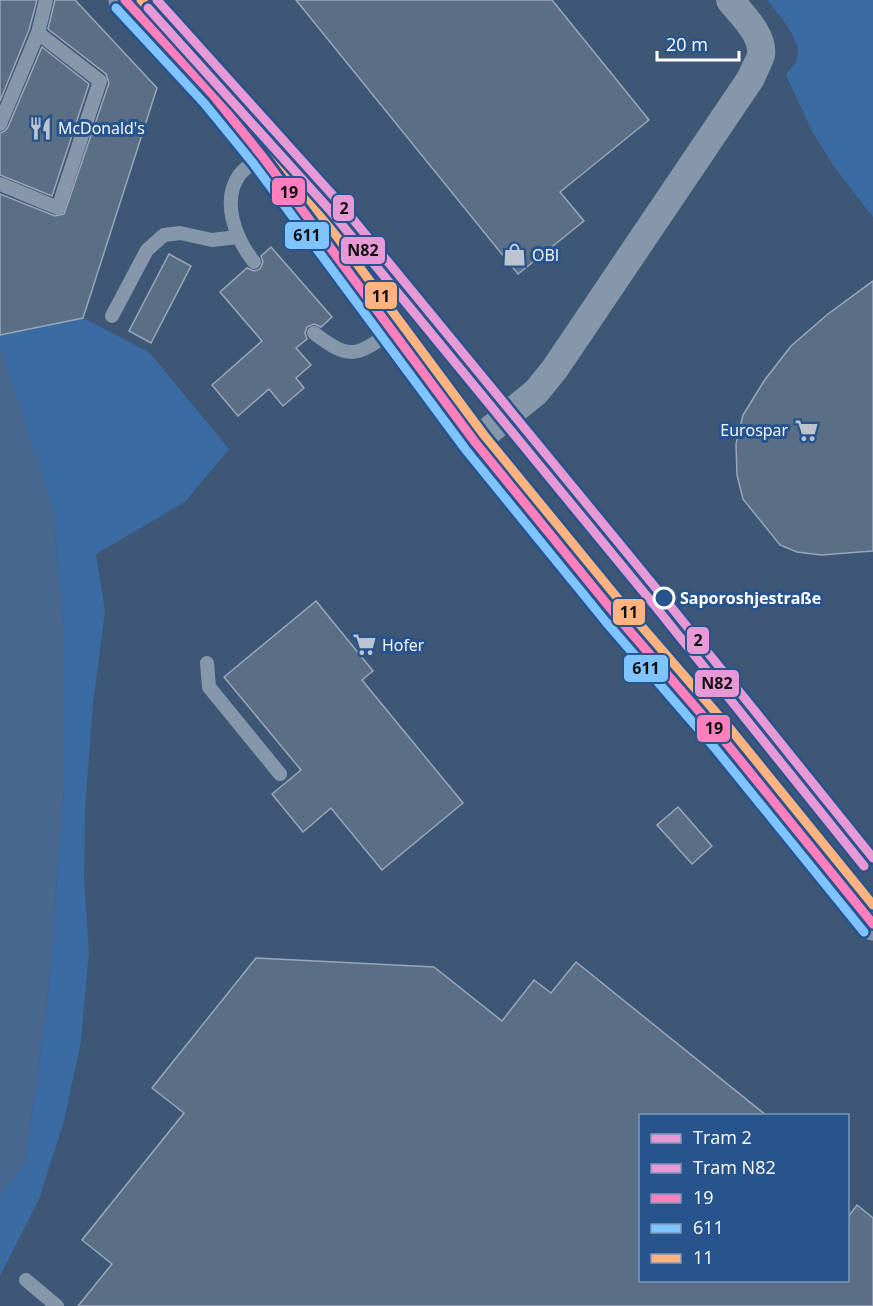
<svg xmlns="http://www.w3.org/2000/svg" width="873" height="1306" viewBox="0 0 873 1306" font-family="'Open Sans',sans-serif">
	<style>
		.green { fill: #3b6ba3 }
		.water { fill: #49688f }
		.building { fill: #5a6e85; stroke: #99a7b9; stroke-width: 1.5 }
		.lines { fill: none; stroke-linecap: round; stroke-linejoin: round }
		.service { stroke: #8597a9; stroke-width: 14 }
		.minor { stroke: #8597a9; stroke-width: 28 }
		.primary { stroke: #8493a9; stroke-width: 33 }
		.bus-1-casing { stroke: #27548d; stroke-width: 14 }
		.bus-2-casing { stroke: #27548d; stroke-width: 14 }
		.bus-3-casing { stroke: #27548d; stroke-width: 14 }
		.bus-1 { stroke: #ff80bd; stroke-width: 9 }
		.bus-2 { stroke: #80c4ff; stroke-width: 9 }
		.bus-3 { stroke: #ffb380; stroke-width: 9 }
		.tram-1-casing { stroke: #27548d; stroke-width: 14 }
		.tram-2-casing { stroke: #27548d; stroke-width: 14 }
		.tram-1 { stroke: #e699d5; stroke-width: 9 }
		.tram-2 { stroke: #e699d5; stroke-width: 9 }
		.stop-dot { fill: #27548d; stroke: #fff; stroke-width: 3 }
		.labels { text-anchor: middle; stroke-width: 6; stroke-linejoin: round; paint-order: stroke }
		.poi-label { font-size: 16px; fill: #fff; stroke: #27548d; text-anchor: start }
		.stop-label { font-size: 16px; font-weight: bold; fill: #fff; stroke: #27548d; text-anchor: start }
		.line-badge { stroke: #27548d; stroke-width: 2 }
		.pale-badge-label { font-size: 16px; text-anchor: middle; font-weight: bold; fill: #111 }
	</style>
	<rect width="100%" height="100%" fill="#3e5776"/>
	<path class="green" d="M767,0H873V217L835,168L813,133L786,75C789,70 795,64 797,59C803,40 778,14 767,0Z
		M83,318L149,352L229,449L185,502L96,554L105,611L93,704L85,809L84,877L89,952L81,1041L64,1121L39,1199L0,1276V1197L25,1163L47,1004L64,788V629L52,505L0,347V335Z"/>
	<path class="water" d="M0,347L52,505L64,629V788L47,1004L25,1163L0,1197Z"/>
	<path class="building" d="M0,0H37L29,30L0,101Z
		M55,0H75L157,88L83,318L0,335V194L55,216L64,214L109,83L106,74L48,29Z
		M296,0H552L649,120L560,192L584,221L518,274Z
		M42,47L89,84L52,196L0,175V133L5,131L8,127Z
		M271,247L332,317L321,327L314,324L307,327L305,333L307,339L296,348L311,365L296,378L304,388L283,406L269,389L238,416L212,385L262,341L220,292L247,268L254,271L260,269L263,262L261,256Z
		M169,254L191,266L151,343L129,331Z
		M873,281V551L821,555L797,552L780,545L743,499L737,475L736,444L743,415L764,381L791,346L828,314Z
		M316,601L373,671L362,680L463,803L382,870L331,808L303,832L272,794L301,770L224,677Z
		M678,807L712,846L692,864L657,825Z
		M256,958L434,967L502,1021L534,980L551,993L576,962L767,1116H640V1281H848V1217L857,1205L873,1218V1306H78L112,1264L82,1240L184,1113L152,1088Z"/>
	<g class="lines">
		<path class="service" d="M0,124L38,33L46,0
			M0,184L58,208L100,81L38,33
			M254,262C236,239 220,201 240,174C246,167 256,161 262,156
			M112,316L147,250L164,235L180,233L212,240L238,237
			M314,333C350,361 357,356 392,331
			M207,663L209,687L280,774
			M26,1280L57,1306"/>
		<path class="minor" d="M475,442L536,392L554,370L751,78C754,70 759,62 761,55C764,35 741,14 730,0"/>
		<path class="primary" d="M125,0L213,95L262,156L475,442L615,614L723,739L873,924"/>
		<defs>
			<path id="bus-1" d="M125,0L213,95L262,156L475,442L615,614L723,739L873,924"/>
			<path id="bus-2" d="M116,8L204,103L253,163L466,450L606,622L714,747L864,932"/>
			<path id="bus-3" d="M141,0L222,87L272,149L484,435L624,606L732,731L873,905"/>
		</defs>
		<use href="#bus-1" class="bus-1-casing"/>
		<use href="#bus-2" class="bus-2-casing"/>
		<use href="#bus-3" class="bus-3-casing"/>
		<use href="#bus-1" class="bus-1"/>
		<use href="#bus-2" class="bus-2"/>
		<use href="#bus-3" class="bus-3"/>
		<defs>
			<path id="tram-1" d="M157,0L338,201L664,598L873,858"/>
			<path id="tram-2" d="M148,8L329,209L655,606L864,866"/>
		</defs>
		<use href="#tram-1" class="tram-1-casing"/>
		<use href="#tram-2" class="tram-2-casing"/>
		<use href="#tram-1" class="tram-1"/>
		<use href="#tram-2" class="tram-2"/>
	</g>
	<defs>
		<symbol id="restaurant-bare" viewBox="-9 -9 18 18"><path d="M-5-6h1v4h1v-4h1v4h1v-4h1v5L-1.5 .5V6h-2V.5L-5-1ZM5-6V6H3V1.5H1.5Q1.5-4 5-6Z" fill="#bbc4cf" stroke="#27548d" stroke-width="2.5" paint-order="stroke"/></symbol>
		<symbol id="shop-bare" viewBox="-9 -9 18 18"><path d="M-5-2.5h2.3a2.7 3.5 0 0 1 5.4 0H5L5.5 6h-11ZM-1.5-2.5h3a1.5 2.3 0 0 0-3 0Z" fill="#bbc4cf" stroke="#27548d" stroke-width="2.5" paint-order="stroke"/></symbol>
		<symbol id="supermarket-bare" viewBox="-9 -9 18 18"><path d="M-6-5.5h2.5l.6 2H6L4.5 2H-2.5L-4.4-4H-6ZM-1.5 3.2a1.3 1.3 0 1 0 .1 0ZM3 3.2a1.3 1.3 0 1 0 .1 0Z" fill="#bbc4cf" stroke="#27548d" stroke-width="2.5" paint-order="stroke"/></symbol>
	</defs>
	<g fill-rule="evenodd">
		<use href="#restaurant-bare" x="24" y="112" width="33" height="33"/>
		<use href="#shop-bare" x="498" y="238" width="33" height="33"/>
		<use href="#supermarket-bare" x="790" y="414" width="33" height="33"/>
		<use href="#supermarket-bare" x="348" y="628" width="33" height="33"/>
	</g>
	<circle class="stop-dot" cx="664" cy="598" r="10"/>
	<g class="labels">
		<g class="poi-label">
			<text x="58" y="134">McDonald's</text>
			<text x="532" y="261">OBI</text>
			<text x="788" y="436" text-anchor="end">Eurospar</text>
			<text x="382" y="651">Hofer</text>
		</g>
		<g class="stop-label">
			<text x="680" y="604">Saporoshjestraße</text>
		</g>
	</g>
	<g class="line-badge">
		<rect x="271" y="177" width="35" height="29" rx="6" fill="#ff80bd"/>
		<rect x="332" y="194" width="23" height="28" rx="6" fill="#e699d5"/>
		<rect x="284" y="221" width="46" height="29" rx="6" fill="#80c4ff"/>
		<rect x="340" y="236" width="46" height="29" rx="6" fill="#e699d5"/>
		<rect x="364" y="281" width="34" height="29" rx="6" fill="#ffb380"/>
		<rect x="612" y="598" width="34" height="28" rx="6" fill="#ffb380"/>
		<rect x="686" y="626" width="24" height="29" rx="6" fill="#e699d5"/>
		<rect x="623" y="654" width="46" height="29" rx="6" fill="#80c4ff"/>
		<rect x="694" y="669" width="46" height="29" rx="6" fill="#e699d5"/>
		<rect x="696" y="714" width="35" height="29" rx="6" fill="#ff80bd"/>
	</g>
	<g class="pale-badge-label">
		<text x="289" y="198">19</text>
		<text x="344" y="214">2</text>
		<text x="307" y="241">611</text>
		<text x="363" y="256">N82</text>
		<text x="381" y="302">11</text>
		<text x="629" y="618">11</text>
		<text x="698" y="646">2</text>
		<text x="646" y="674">611</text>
		<text x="717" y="689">N82</text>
		<text x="714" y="734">19</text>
	</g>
	<rect x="639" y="1114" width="210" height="168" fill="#27548d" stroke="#7d98bb" stroke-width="1.5"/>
	<rect x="651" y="1134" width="30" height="9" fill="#e699d5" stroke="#7d98bb" stroke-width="1.5"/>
	<text x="693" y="1144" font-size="18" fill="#ffffff">Tram 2</text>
	<rect x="651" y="1164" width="30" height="9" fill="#e699d5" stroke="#7d98bb" stroke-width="1.5"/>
	<text x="693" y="1174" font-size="18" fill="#ffffff">Tram N82</text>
	<rect x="651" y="1194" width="30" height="9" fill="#ff80bd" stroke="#7d98bb" stroke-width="1.5"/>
	<text x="693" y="1204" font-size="18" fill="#ffffff">19</text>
	<rect x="651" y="1224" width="30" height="9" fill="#80c4ff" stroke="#7d98bb" stroke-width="1.5"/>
	<text x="693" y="1234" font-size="18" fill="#ffffff">611</text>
	<rect x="651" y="1254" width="30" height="9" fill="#ffb380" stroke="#7d98bb" stroke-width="1.5"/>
	<text x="693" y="1264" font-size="18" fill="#ffffff">11</text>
	<path d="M657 51v9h82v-9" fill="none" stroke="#ffffff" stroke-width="3"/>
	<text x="666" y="51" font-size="18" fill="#ffffff" stroke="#27548d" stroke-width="4.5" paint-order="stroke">20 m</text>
</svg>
